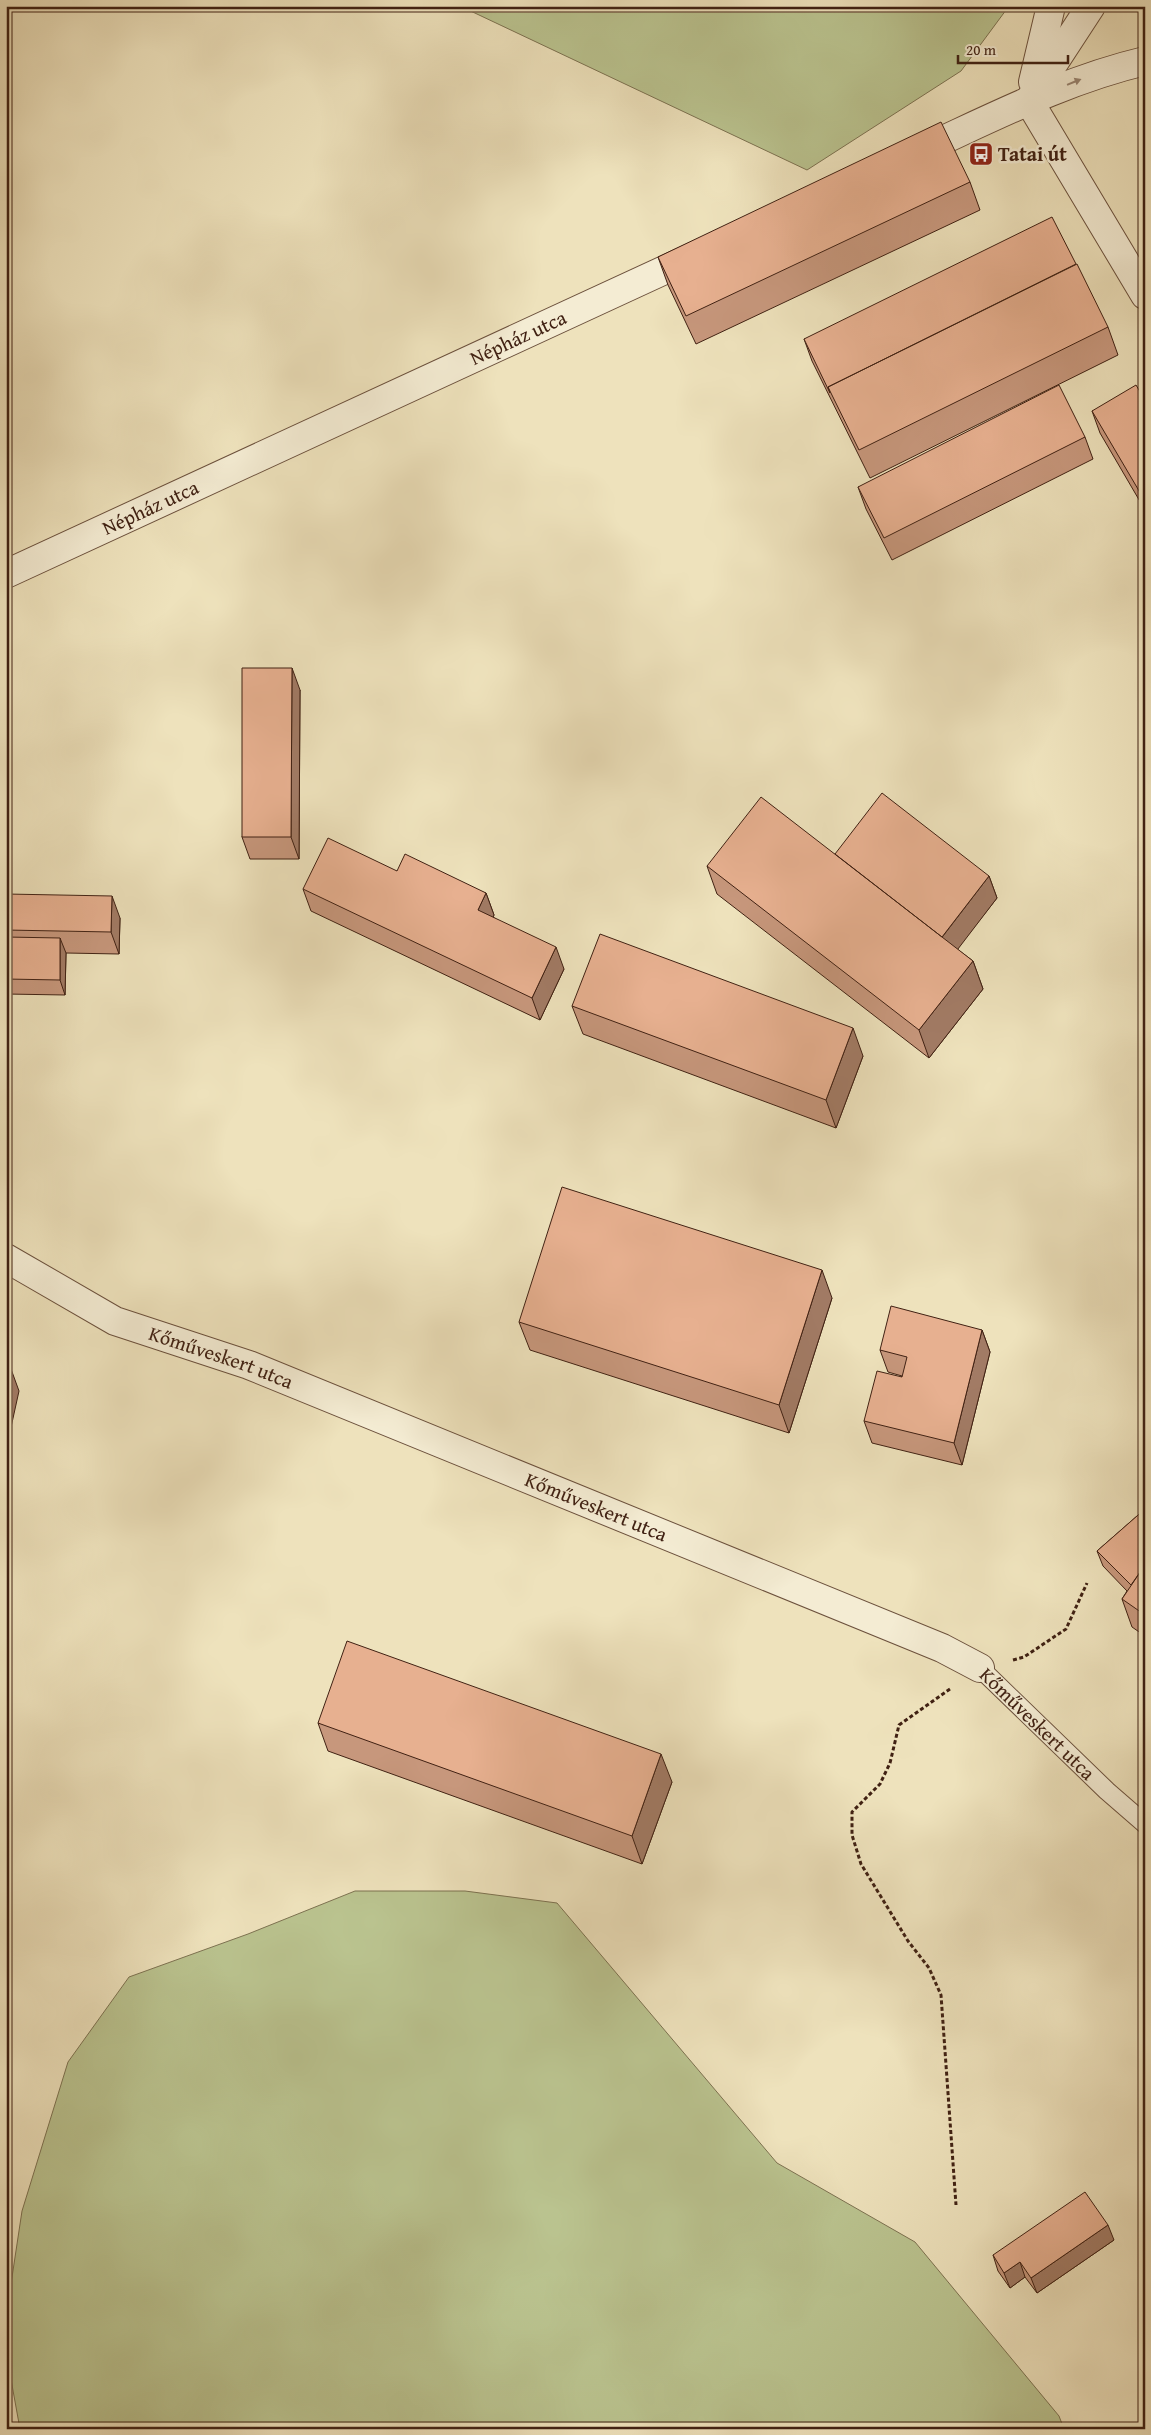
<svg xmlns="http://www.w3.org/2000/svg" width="1151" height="2435" viewBox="0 0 1151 2435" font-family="'Gentium Book Plus',serif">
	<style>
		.green { fill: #bac38f; stroke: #7d7251 }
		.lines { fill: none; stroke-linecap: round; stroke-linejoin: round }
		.service-casing { stroke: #6c513d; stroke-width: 20 }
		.minor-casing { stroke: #6c513d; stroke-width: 30 }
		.path { stroke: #402113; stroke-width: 3; stroke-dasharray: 4 2.5; stroke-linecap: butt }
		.service { stroke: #f4ecd3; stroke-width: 18 }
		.minor { stroke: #f4ecd3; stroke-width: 28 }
		.wall { fill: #c7977c; stroke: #402113 }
		.shaded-wall { fill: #a27b65; stroke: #402113 }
		.building { fill: #e7b090; stroke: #402113 }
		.oneway { fill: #9a8673 }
		.labels { text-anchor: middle; stroke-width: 5; stroke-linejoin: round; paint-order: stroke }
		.poi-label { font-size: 20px; font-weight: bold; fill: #402113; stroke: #f4ecd3; text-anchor: start }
		.street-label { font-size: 20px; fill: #402113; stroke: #f4ecd3 }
	</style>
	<rect width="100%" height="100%" fill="#eee2bc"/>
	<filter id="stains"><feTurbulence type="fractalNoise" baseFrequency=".004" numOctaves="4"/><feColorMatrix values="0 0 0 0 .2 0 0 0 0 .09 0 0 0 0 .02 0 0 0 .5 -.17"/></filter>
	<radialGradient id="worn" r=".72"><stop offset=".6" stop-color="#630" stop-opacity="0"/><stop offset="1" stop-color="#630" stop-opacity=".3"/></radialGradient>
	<path class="green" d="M460,6H1009L961,71L807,170Z
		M355,1891H465L557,1903L777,2163L915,2242L1059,2416L1064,2429H20L6,2352V2317L22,2211L68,2062L129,1977L248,1934Z"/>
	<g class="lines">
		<defs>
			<g id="service">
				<path id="s1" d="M980,1668L1107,1791L1145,1824"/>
			</g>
			<g id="minor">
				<path d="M1033,82L1051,6"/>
				<path d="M1029,101L1145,295"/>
				<path d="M1029,101L1091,6"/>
				<path d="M915,153C990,119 1064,80 1145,61"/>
				<path id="s2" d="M6,574L697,255"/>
				<path id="s3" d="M6,1258L115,1321L249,1365L942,1648L980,1668"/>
			</g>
		</defs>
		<use href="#service" class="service-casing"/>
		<use href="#minor" class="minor-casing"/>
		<path class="path" d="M1013,1660L1024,1657L1066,1629L1087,1583
			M950,1689L899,1725L890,1763L880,1784L852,1812V1835L861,1864L908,1941L929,1968L941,1995L956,2205"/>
		<use href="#service" class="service"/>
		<use href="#minor" class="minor"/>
	</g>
	<path class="wall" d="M970,182L980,210L696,344L668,285L658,257Z
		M1108,327L1118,355L870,478L812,361L804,339Z
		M1145,400V510L1100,433L1092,411Z
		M1085,437L1093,459L892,560L866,509L858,487Z
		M300,690L299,859H250L242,837Z
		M835,854L989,876L997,898L957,949L973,961L983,989L929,1058L717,894L707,866Z
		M397,871L486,893L494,915L493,917L564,969L540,1020L311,911L303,889Z
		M6,894L120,918L119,954L66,953L65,995L6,994Z
		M572,1006L863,1056L836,1128L583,1034Z
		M832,1298L789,1433L530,1350L519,1322Z
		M982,1330L990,1352L962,1465L872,1443L864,1421L902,1376L888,1372L880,1350Z
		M1145,1509V1636L1132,1627L1122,1599L1127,1591L1103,1566L1097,1551Z
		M318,1723L672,1782L642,1864L328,1751Z
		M1114,2240L1037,2293L1025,2277L1010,2288L998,2271L993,2255Z"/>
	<path class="shaded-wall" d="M292,668L300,690L299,859L291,837Z
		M989,876L997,898L948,962L940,940Z
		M486,893L494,915L486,932L478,910Z
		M112,896L120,918L119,954L111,932Z
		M60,938L66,953L65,995L60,980Z
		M556,947L564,969L540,1020L532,998Z
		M973,961L983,989L929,1058L919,1030Z
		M853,1028L863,1056L836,1128L826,1100Z
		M822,1270L832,1298L789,1433L779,1405Z
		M982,1330L990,1352L962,1465L954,1443Z
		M11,1369L19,1391L6,1450V1390Z
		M661,1754L672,1782L642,1864L632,1836Z
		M1108,2225L1114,2240L1037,2293L1031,2278Z
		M1020,2262L1025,2277L1010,2288L1004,2273Z"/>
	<path class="building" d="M941,122L970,182L686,316L658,257Z
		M1052,217L1076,264L828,387L830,393L804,339Z
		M1077,264L1108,327L859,450L828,387Z
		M1059,385L1085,437L884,538L858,487Z
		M1136,385L1145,400V501L1092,411Z
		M242,668H292L291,837H242Z
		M882,793L989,876L942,937L835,854Z
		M761,797L973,961L919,1030L707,866Z
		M328,838L397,871L405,854L486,893L478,910L556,947L532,998L303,889Z
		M6,894L112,896L111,932L6,930Z
		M600,934L853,1028L826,1100L572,1006Z
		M6,937L60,938V980L6,979Z
		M562,1187L822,1270L779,1405L519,1322Z
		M891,1306L982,1330L954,1443L864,1421L877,1371L902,1377L907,1357L880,1350Z
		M6,1368L11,1369L6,1390Z
		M1145,1509V1565L1131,1585L1097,1551Z
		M1145,1565V1615L1122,1599Z
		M347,1641L661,1754L632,1836L318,1723Z
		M1085,2192L1108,2225L1031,2278L1020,2262L1004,2273L993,2255Z"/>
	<defs><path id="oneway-solid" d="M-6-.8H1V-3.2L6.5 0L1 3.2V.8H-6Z" transform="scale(1.25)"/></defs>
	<use class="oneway" href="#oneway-solid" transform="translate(1074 82) rotate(-22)"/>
	<defs>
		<symbol id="bus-square" viewBox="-11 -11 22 22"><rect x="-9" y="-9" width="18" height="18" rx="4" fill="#8f2418" stroke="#f4ecd3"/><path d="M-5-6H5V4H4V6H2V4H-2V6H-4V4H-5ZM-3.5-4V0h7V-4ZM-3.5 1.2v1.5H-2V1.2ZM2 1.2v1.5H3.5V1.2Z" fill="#fff"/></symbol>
	</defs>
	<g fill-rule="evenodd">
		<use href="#bus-square" x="967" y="140" width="28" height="28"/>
	</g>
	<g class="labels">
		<g class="poi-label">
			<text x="998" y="161">Tatai út</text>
		</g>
		<g class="street-label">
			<text dy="7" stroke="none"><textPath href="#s2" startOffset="564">Népház utca</textPath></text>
			<text dy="7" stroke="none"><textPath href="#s2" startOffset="159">Népház utca</textPath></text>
			<text dy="7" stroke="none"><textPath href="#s3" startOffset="238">Kőműveskert utca</textPath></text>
			<text dy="7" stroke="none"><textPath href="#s3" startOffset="642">Kőműveskert utca</textPath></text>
			<text dy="7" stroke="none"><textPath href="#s1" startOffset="80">Kőműveskert utca</textPath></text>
		</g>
	</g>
	<rect width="1151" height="2435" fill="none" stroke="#eee2bc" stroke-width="25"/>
	<rect x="8" y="8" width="1136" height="2420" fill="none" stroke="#402113" stroke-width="2.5"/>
	<rect x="12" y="12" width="1126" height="2410" fill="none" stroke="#402113"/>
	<path d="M958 55v8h110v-8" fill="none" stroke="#402113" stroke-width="2.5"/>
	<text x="966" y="55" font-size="15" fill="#402113" stroke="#f4ecd3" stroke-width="4" paint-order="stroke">20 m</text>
	<rect width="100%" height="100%" filter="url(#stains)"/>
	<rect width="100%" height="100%" fill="url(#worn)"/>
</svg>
